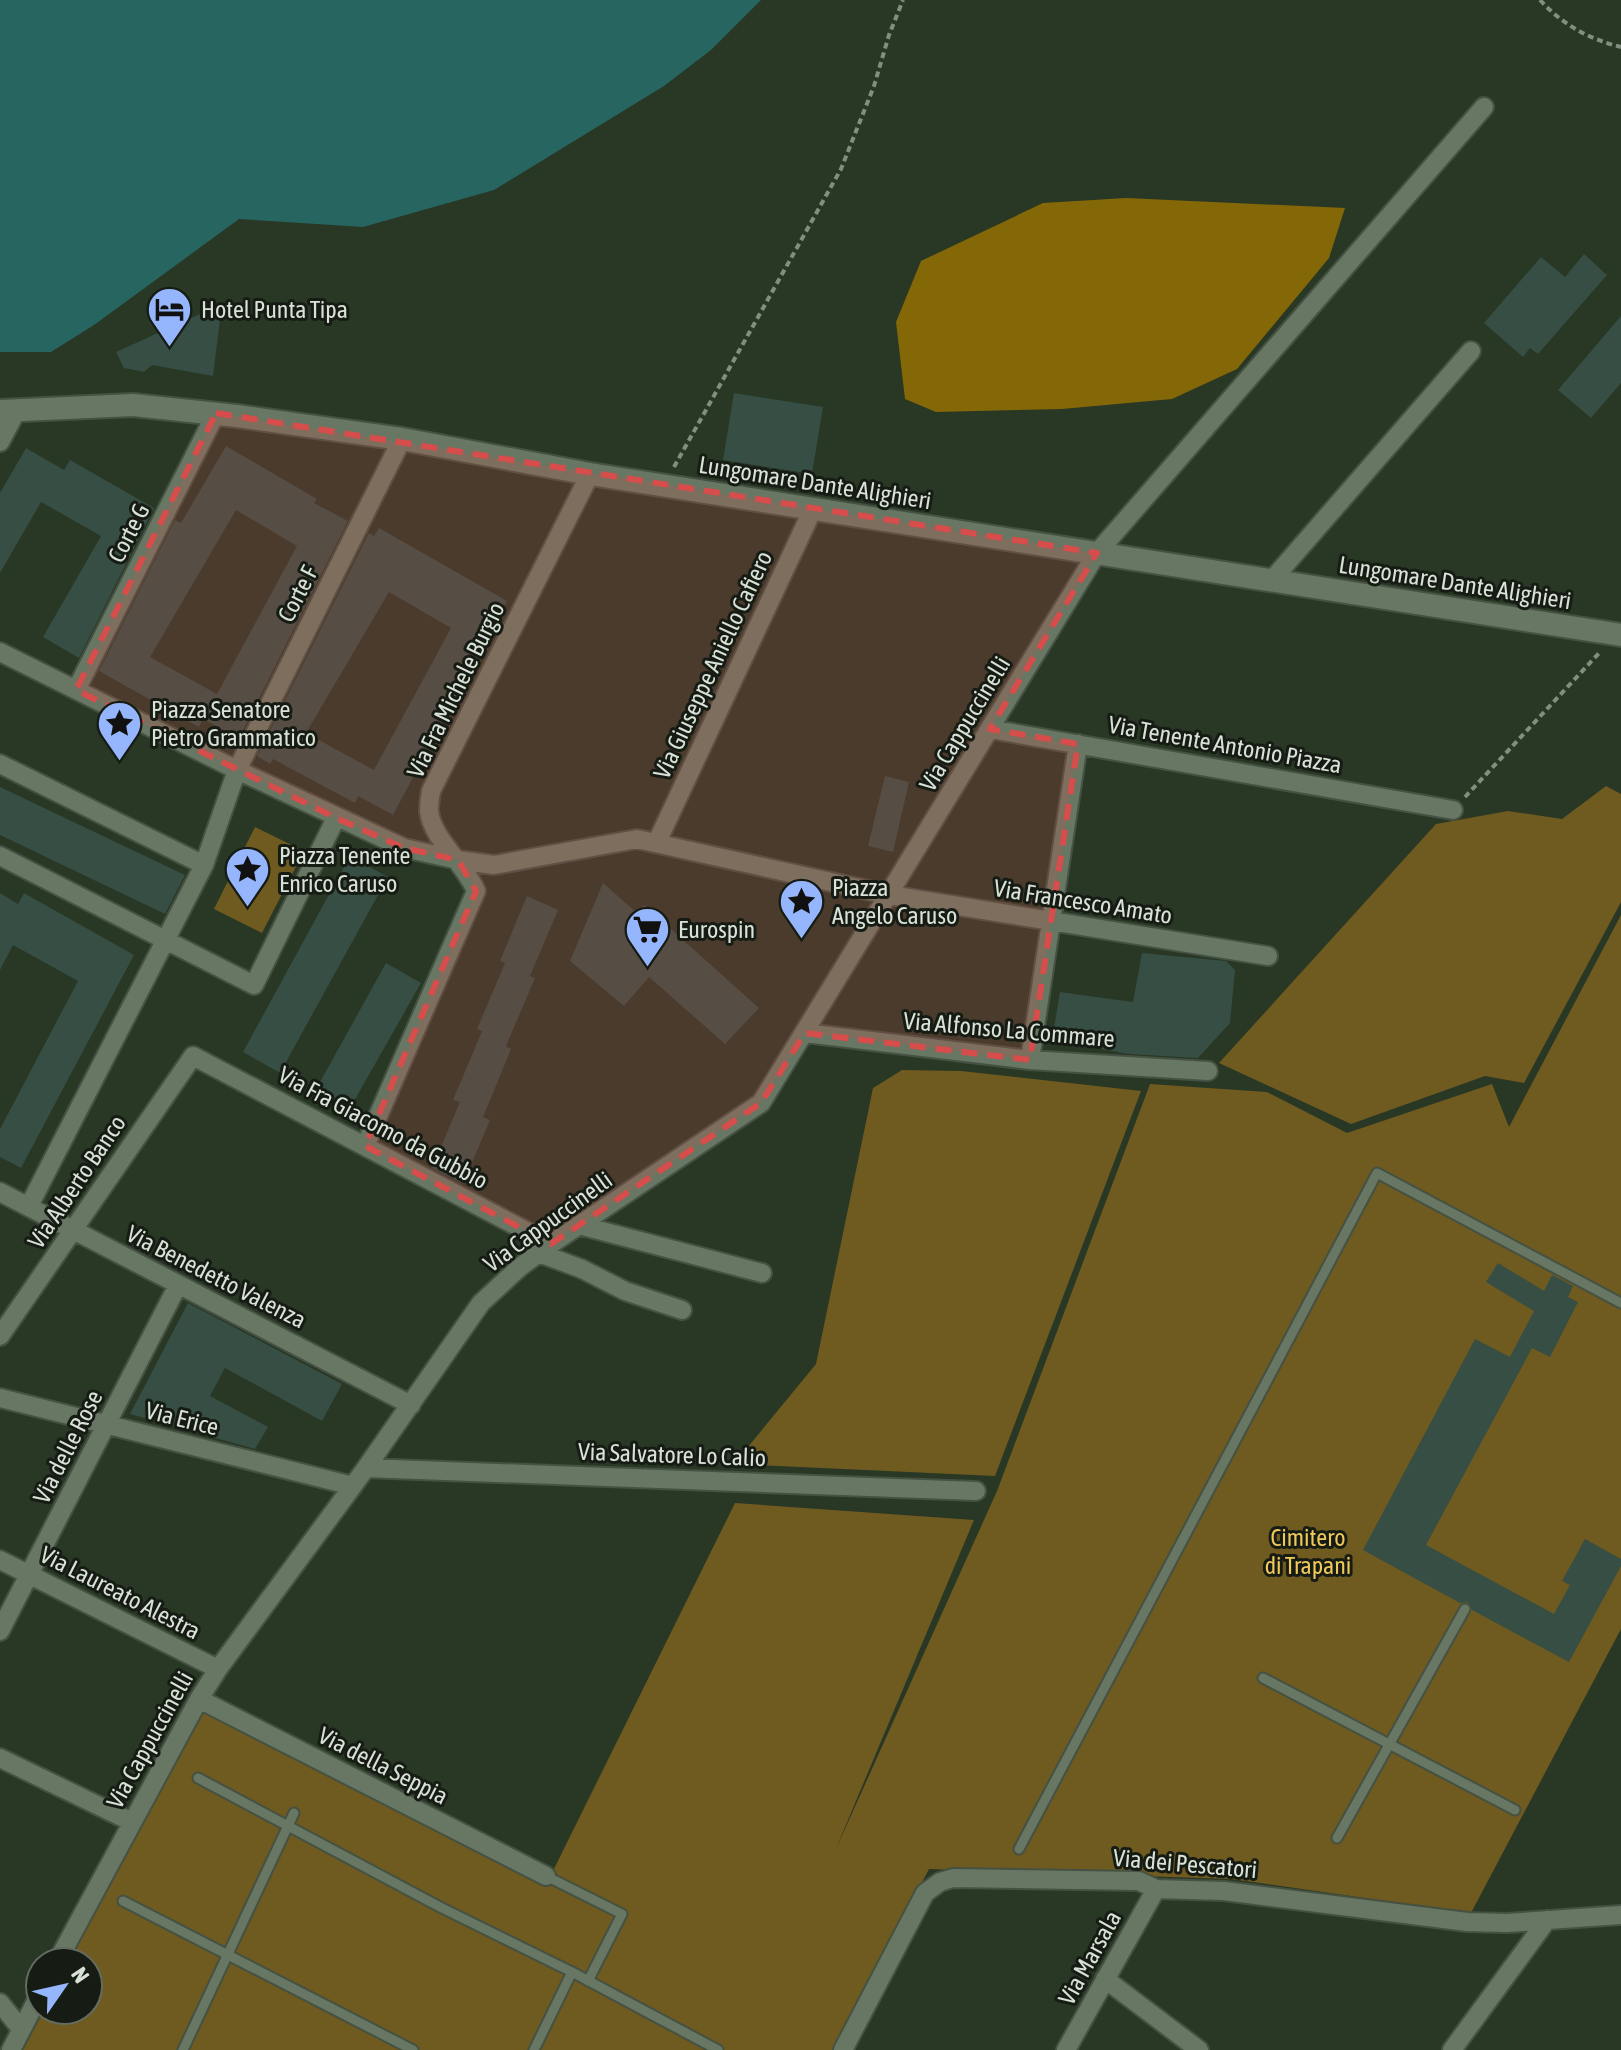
<svg xmlns="http://www.w3.org/2000/svg" width="1621" height="2050" viewBox="0 0 1621 2050" font-family="'Asap Condensed',sans-serif">
	<style>
		.green { fill: #6f5a20 }
		.forest { fill: #846807 }
		.water { fill: #276561 }
		.building { fill: #364e43; fill-rule: evenodd }
		.lines { fill: none; stroke-linecap: round; stroke-linejoin: round }
		.service-casing { stroke: #455142; stroke-width: 13 }
		.minor-casing { stroke: #455142; stroke-width: 22 }
		.secondary-casing { stroke: #455142; stroke-width: 26 }
		.path { stroke: #828e7f; stroke-width: 4; stroke-dasharray: 6 4; stroke-linecap: butt }
		.service { stroke: #677763; stroke-width: 9 }
		.minor { stroke: #677763; stroke-width: 18 }
		.secondary { stroke: #677763; stroke-width: 22 }
		.marked { fill: #d74d4b; fill-opacity: 0.2; stroke: #d74d4b; stroke-width: 6; stroke-dasharray: 16 10; stroke-linejoin: round }
		.labels { text-anchor: middle; stroke-width: 6; stroke-linejoin: round; paint-order: stroke }
		.poi-label { font-size: 24px; fill: #d9e2d7; stroke: #161c14; text-anchor: start }
		.street-label { font-size: 24px; fill: #d9e2d7; stroke: #161c14 }
		.park-label { font-size: 24px; fill: #f1c959; stroke: #161c14 }
	</style>
	<rect width="100%" height="100%" fill="#293725"/>
	<path class="green" d="M1606,786L1621,794V902L1524,1083L1485,1076L1351,1124L1219,1063L1436,824L1508,811L1562,819Z
		M255,827L304,851L262,933L214,909Z
		M1621,915V1629L1471,1913L1231,1879L929,1869L834,2050H23L44,2010H88V1962H69L202,1707L545,1887L735,1503L974,1520L835,1851L997,1491L1150,1084L1267,1092L1347,1133L1492,1084L1509,1127Z
		M902,1070L961,1071L1141,1091L995,1476L734,1464L816,1364L873,1088Z"/>
	<path class="forest" d="M1126,198L1345,208L1329,258L1237,369L1172,399L1062,409L936,412L905,399L896,322L921,261L1043,203Z"/>
	<path class="water" d="M0,0H761L711,50L664,86L494,190L363,227L239,219L94,325L51,352H0Z"/>
	<path class="building" d="M1584,254L1607,275L1538,354L1530,348L1523,357L1484,323L1541,257L1565,277Z
		M222,304L213,376L152,365L144,372L124,368L116,352Z
		M1621,316V383L1591,418L1558,390Z
		M734,393L823,407L812,474L723,460Z
		M226,446L317,499L314,503L348,521L239,738L203,719L199,727L99,671L175,520L181,523ZM236,510L297,546L217,694L150,657Z
		M26,448L64,470L70,460L154,508L79,658L43,637L101,536L41,502L0,573V493Z
		M379,528L507,601L393,815L358,796L355,803L273,759L270,764L257,756L369,533L374,536ZM389,592L451,628L374,770L306,733Z
		M885,776L909,782L893,852L868,846Z
		M0,787L185,875L165,914L0,835Z
		M350,856L388,877L280,1073L243,1052Z
		M603,883L637,913L644,905L759,1008L725,1044L649,977L624,1006L570,961Z
		M0,893L18,904L24,893L134,955L21,1168L0,1157V1129L78,981L13,945L0,970Z
		M527,896L558,910L530,976L535,978L506,1046L511,1049L483,1117L490,1120L463,1184L432,1168L460,1102L453,1100L482,1031L477,1029L505,963L500,961Z
		M1142,953L1226,961L1235,970L1230,1023L1198,1058L1128,1054L1052,1040L1060,992L1133,1002Z
		M386,963L421,983L349,1110L315,1091Z
		M1498,1263L1544,1291L1552,1275L1573,1286L1568,1297L1578,1302L1550,1357L1532,1348L1426,1545L1554,1614L1570,1585L1562,1581L1585,1539L1621,1559V1566L1569,1662L1472,1610L1468,1602L1460,1603L1363,1550L1475,1339L1510,1357L1534,1311L1486,1282Z
		M188,1303L342,1384L322,1421L225,1368L210,1396L268,1427L255,1449L130,1414Z"/>
	<g class="lines">
		<defs>
			<path id="service" d="M1263,1678L1515,1810
				M198,1778L440,1907L572,1972L718,2050
				M1337,1838L1465,1609
				M1019,1849L1377,1173L1621,1303
				M546,1876L622,1914L588,1981
				M123,1901L413,2050
				M183,2050L294,1813
				M534,2050L572,1972"/>
			<path id="minor" d="M402,439L237,770L404,848L458,860L494,865L637,839L890,895L1268,956
				M0,442L17,410
				M1271,581L1471,351
				M0,652L237,770L204,865L0,764
				M76,690L216,413
				M990,729L1453,810
				M657,842L813,509
				M0,856L254,985L336,818
				M805,1033L1030,1060L1208,1071
				M1030,1060L1078,744
				M365,1146L476,891C465,864 432,839 429,811C429,805 430,797 431,791L590,474
				M0,1192L411,1405
				M29,1206L204,865
				M579,1225L762,1273
				M539,1253L582,1269L625,1291L682,1310
				M0,1336L193,1056L551,1244
				M0,1398L353,1486
				M366,1468L976,1491
				M0,1560L218,1669
				M0,1631L178,1285
				M199,1699L546,1876
				M0,1758L132,1822
				M57,1962L199,1699L218,1669L366,1468L481,1303L520,1267L551,1244L761,1103L1097,553L1484,107
				M1105,1979L1199,2050
				M0,2003L21,2029
				M11,2050L40,1994
				M843,2050L925,1893L940,1882L953,1878L1139,1881L1156,1889L1224,1891L1467,1922L1507,1923L1621,1915
				M1066,2050L1156,1889
				M1452,2050L1547,1920"/>
			<path id="secondary" d="M0,411L133,405L237,416L402,439L590,474L1621,635"/>
		</defs>
		<use href="#service" class="service-casing"/>
		<use href="#minor" class="minor-casing"/>
		<use href="#secondary" class="secondary-casing"/>
		<path class="path" d="M1540,0C1563,25 1589,39 1621,47
			M674,467L841,169L874,86L889,35L903,0
			M1465,797L1601,651"/>
		<use href="#service" class="service"/>
		<use href="#minor" class="minor"/>
		<use href="#secondary" class="secondary"/>
	</g>
	<path class="marked" d="M216,413L1097,553L990,729L1078,744L1030,1060L805,1033L761,1103L551,1244L365,1146L476,891L458,860L404,848L336,818L76,690Z"/>
	<defs>
		<symbol id="hotel-pin" viewBox="-11 -11 22 30"><path d="M0 17L-7.5 6A9.5 9.5 0 1 1 7.5 6Z" fill="#95b6fd" stroke="#161c14"/><path d="M-6-4.5h1.5V1H6V5H4.5V3h-9V5H-6ZM-4 0a1.8 1.8 0 1 1 3.6 0ZM.5 0V-2.5h3Q6-2.5 6 0Z" fill="#111"/></symbol>
		<symbol id="sight-pin" viewBox="-11 -11 22 30"><path d="M0 17L-7.5 6A9.5 9.5 0 1 1 7.5 6Z" fill="#95b6fd" stroke="#161c14"/><path d="M0-6L1.8-2.2L6-1.7L2.9 1.2L3.7 5.4L0 3.3L-3.7 5.4L-2.9 1.2L-6-1.7L-1.8-2.2Z" fill="#111"/></symbol>
		<symbol id="supermarket-pin" viewBox="-11 -11 22 30"><path d="M0 17L-7.5 6A9.5 9.5 0 1 1 7.5 6Z" fill="#95b6fd" stroke="#161c14"/><path d="M-6-5.5h2.5l.6 2H6L4.5 2H-2.5L-4.4-4H-6ZM-1.5 3.2a1.3 1.3 0 1 0 .1 0ZM3 3.2a1.3 1.3 0 1 0 .1 0Z" fill="#111"/></symbol>
	</defs>
	<g fill-rule="evenodd">
		<use href="#hotel-pin" x="144" y="284" width="51" height="69"/>
		<use href="#sight-pin" x="94" y="698" width="51" height="69"/>
		<use href="#sight-pin" x="222" y="844" width="51" height="69"/>
		<use href="#sight-pin" x="776" y="876" width="51" height="69"/>
		<use href="#supermarket-pin" x="622" y="904" width="51" height="69"/>
	</g>
	<g class="labels">
		<g class="poi-label">
			<text x="201" y="318">Hotel Punta Tipa</text>
			<text x="151" y="718">Piazza Senatore<tspan x="151" dy="28">Pietro Grammatico</tspan></text>
			<text x="279" y="864">Piazza Tenente<tspan x="279" dy="28">Enrico Caruso</tspan></text>
			<text x="832" y="896">Piazza<tspan x="832" dy="28">Angelo Caruso</tspan></text>
			<text x="678" y="938">Eurospin</text>
		</g>
		<g class="street-label">
			<text transform="translate(815 483) rotate(9)" y="8">Lungomare Dante Alighieri</text>
			<text transform="translate(129 533) rotate(-63)" y="8">Corte G</text>
			<text transform="translate(1455 583) rotate(9)" y="8">Lungomare Dante Alighieri</text>
			<text transform="translate(298 594) rotate(-63)" y="8">Corte F</text>
			<text transform="translate(713 665) rotate(-65)" y="8">Via Giuseppe Aniello Cafiero</text>
			<text transform="translate(456 690) rotate(-64)" y="8">Via Fra Michele Burgio</text>
			<text transform="translate(965 724) rotate(-59)" y="8">Via Cappuccinelli</text>
			<text transform="translate(1225 745) rotate(10)" y="8">Via Tenente Antonio Piazza</text>
			<text transform="translate(1083 902) rotate(9)" y="8">Via Francesco Amato</text>
			<text transform="translate(1009 1030) rotate(5)" y="8">Via Alfonso La Commare</text>
			<text transform="translate(383 1128) rotate(28)" y="8">Via Fra Giacomo da Gubbio</text>
			<text transform="translate(77 1182) rotate(-56)" y="8">Via Alberto Banco</text>
			<text transform="translate(548 1222) rotate(-36)" y="8">Via Cappuccinelli</text>
			<text transform="translate(216 1277) rotate(27)" y="8">Via Benedetto Valenza</text>
			<text transform="translate(182 1419) rotate(14)" y="8">Via Erice</text>
			<text transform="translate(68 1447) rotate(-63)" y="8">Via delle Rose</text>
			<text transform="translate(672 1455) rotate(2)" y="8">Via Salvatore Lo Calio</text>
			<text transform="translate(120 1593) rotate(27)" y="8">Via Laureato Alestra</text>
			<text transform="translate(150 1740) rotate(-61)" y="8">Via Cappuccinelli</text>
			<text transform="translate(383 1766) rotate(27)" y="8">Via della Seppia</text>
			<text transform="translate(1185 1864) rotate(5)" y="8">Via dei Pescatori</text>
			<text transform="translate(1090 1958) rotate(-61)" y="8">Via Marsala</text>
		</g>
		<g class="park-label">
			<text x="1308" y="1546">Cimitero<tspan x="1308" dy="28">di Trapani</tspan></text>
		</g>
	</g>
	<g transform="translate(64 1986) rotate(56)"><circle r="38" fill="#161c14" stroke="#646b62" stroke-width="2"/>
	<path d="M0-6L14 30L0 20L-14 30Z" fill="#95b6fd"/>
	<text y="-12" font-size="22" font-weight="bold" text-anchor="middle" fill="#d9e2d7">N</text>
	</g>
</svg>
